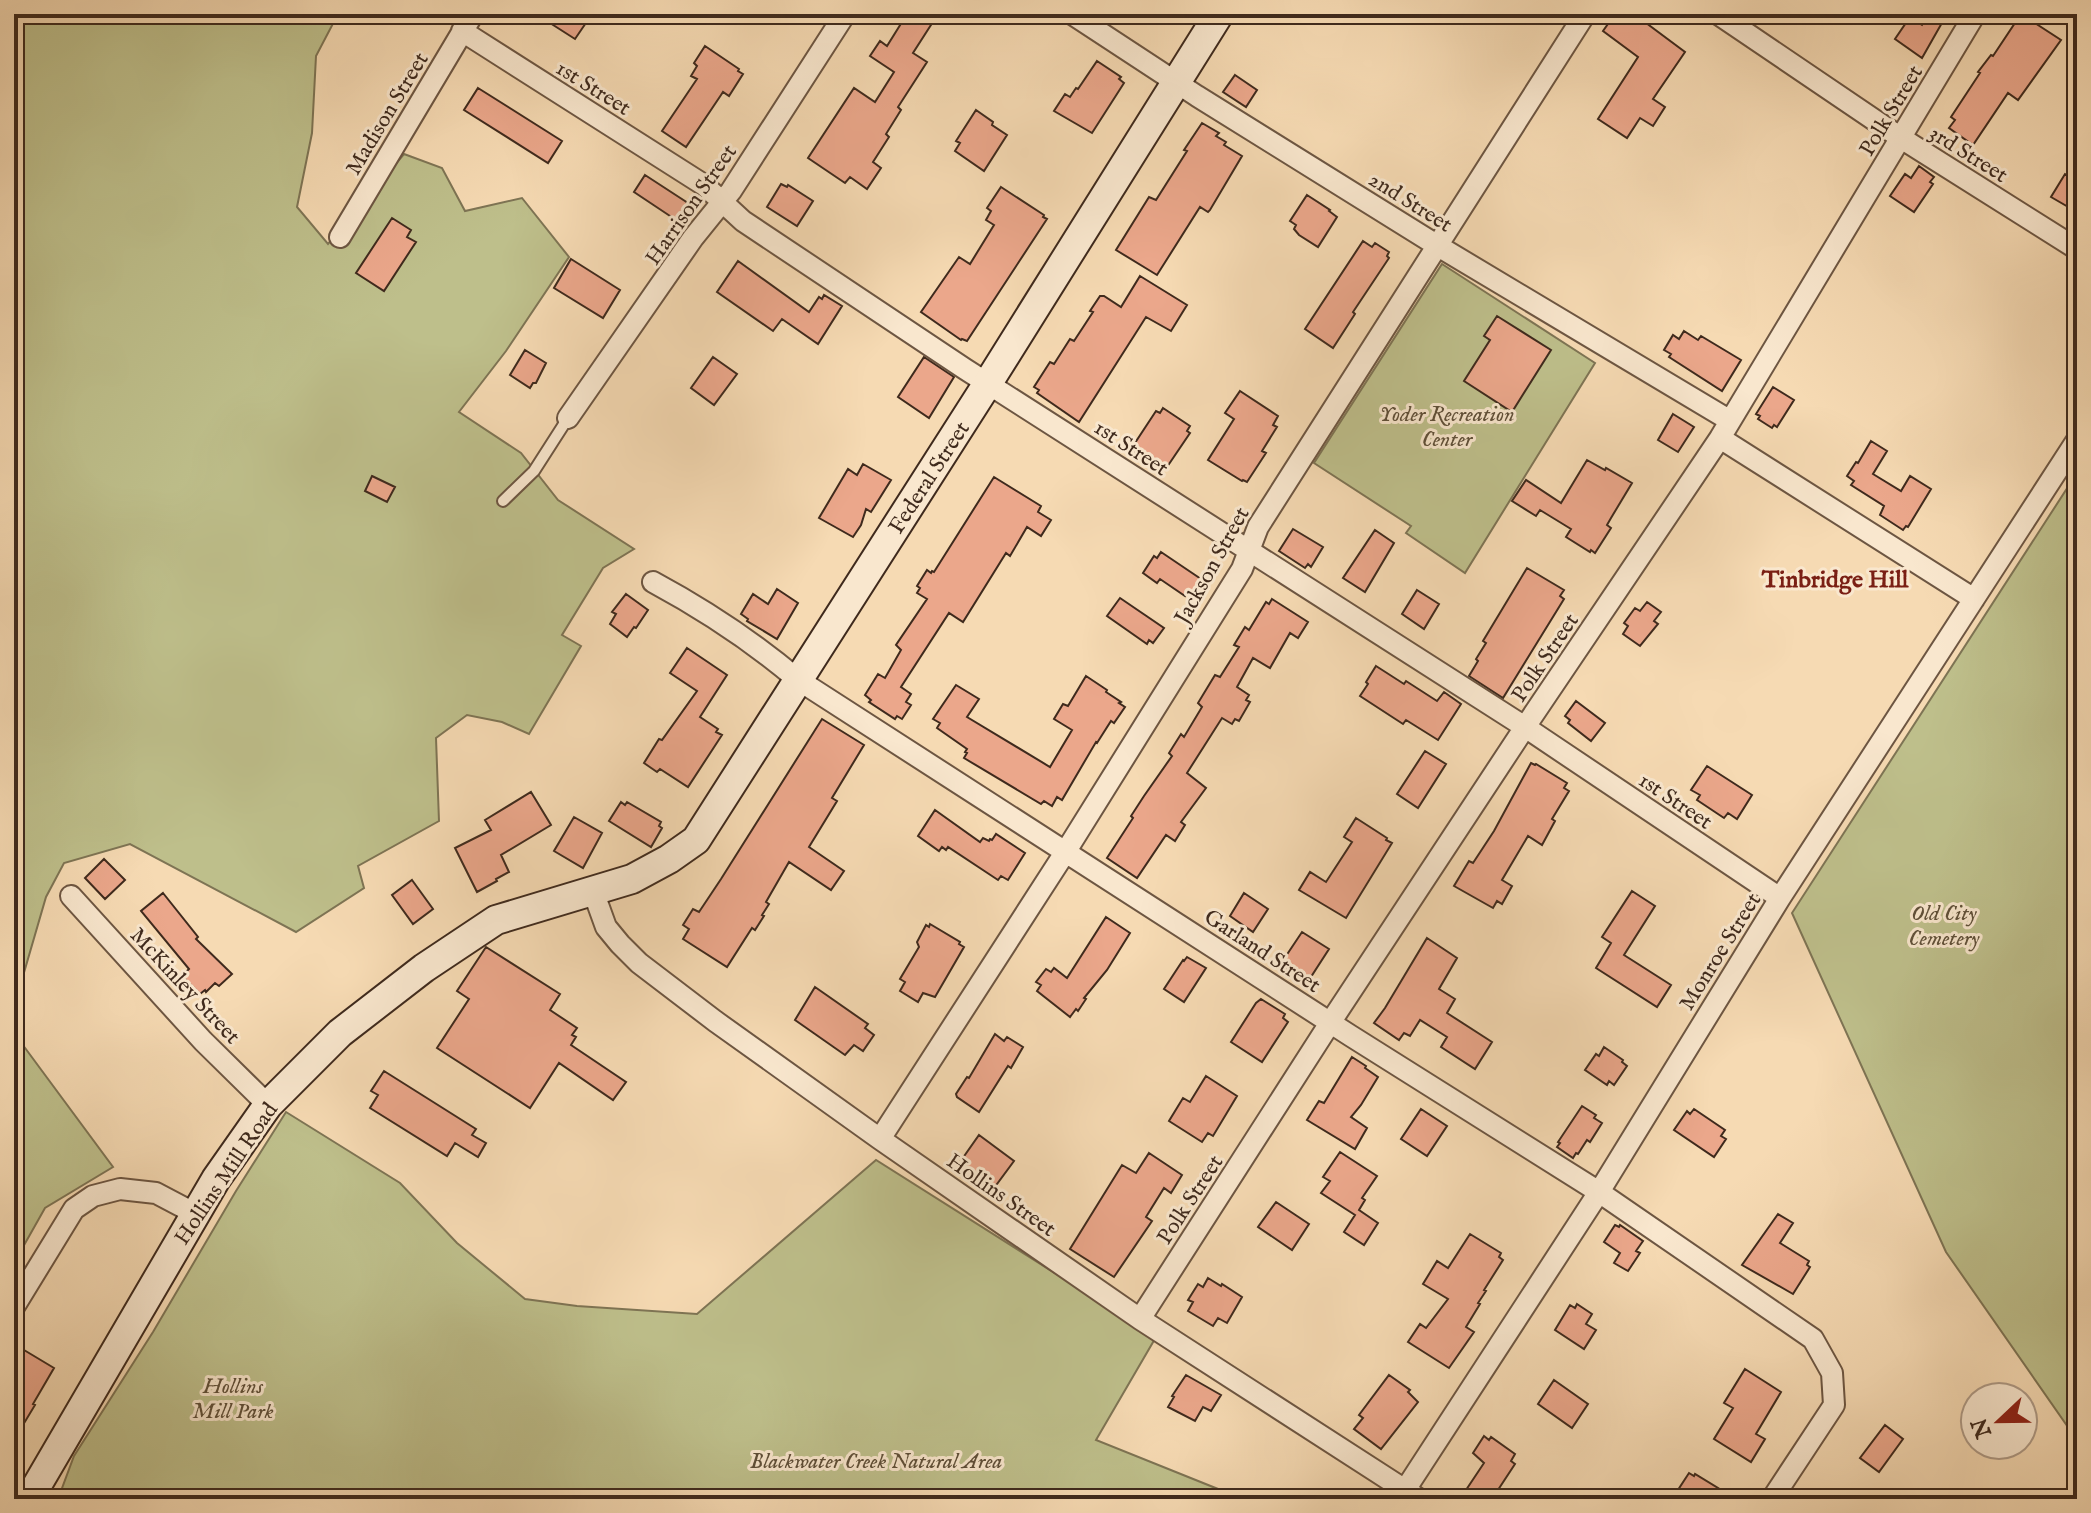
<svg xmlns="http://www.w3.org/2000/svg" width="2091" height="1513" viewBox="0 0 2091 1513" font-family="'IM FELL English',serif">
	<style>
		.green { fill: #bebf8b; stroke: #7e7454; stroke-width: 2 }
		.building { fill: #eba78b; stroke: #3f2a1d; stroke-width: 2 }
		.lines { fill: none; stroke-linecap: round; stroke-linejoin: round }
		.lane-casing { stroke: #6d5642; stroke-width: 14 }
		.street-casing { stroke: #6d5642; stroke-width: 24 }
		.secondary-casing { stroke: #3f2a1d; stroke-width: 32 }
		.lane { stroke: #f9e7ce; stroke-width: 10 }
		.street { stroke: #f9e7ce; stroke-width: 20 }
		.secondary { stroke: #f9e7ce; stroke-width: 28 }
		.labels { text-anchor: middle; stroke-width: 6; stroke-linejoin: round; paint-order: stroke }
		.street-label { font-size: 22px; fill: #3f2a1d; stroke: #f9e7ce }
		.park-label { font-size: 22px; font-style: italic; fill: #5f4f38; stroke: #f9e7ce }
		.neighbourhood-label { font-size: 24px; font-weight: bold; fill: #7a1f14; stroke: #f9e7ce }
	</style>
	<rect width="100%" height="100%" fill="#f6dab3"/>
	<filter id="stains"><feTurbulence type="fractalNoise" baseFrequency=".0025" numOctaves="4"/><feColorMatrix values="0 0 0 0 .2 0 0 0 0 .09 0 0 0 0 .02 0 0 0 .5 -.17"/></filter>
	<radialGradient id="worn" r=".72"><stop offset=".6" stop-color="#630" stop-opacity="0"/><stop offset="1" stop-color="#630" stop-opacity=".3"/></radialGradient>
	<path class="green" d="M14,14H338L316,56L312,133L297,207L328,244L404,154L442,168L465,211L522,198L569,257L506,351L459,412L521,453L558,500L634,549L603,568L562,635L581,646L529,734L502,722L467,715L436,738L439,821L358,866L364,888L296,932L130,844L64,863L46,897L14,1007Z
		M1442,264L1595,363L1465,573L1406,533L1411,526L1314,463Z
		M2077,473V1440L1946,1252L1792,913Z
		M14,1033L113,1167L45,1208L14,1263Z
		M286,1112L400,1183L457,1243L525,1299L577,1306L697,1314L876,1160L1156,1337L1096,1440L1228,1493L1236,1499H58L74,1456L153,1332L236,1191Z"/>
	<path class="building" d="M536,14H592L575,39Z
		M907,14H938L913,53L927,62L898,107L901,110L886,134L889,137L873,162L881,168L867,189L850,177L845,183L808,158L854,88L875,102L894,72L870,56L880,41L887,46Z
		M1615,14H1634L1685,52L1653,99L1665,107L1653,126L1640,118L1627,138L1598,119L1638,57L1603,31Z
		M1930,14H1947L1922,58L1895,39L1910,17L1922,25Z
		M2021,14L2061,40L2018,100L2008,93L1973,145L1949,128L1955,120L1951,117L1980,73L1978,72L1991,55L1993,56Z
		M705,46L739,69L738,71L743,74L729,96L723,92L721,95L686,147L662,131L697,79L691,76L697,66L694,63Z
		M1097,61L1121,77L1119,79L1124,83L1092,133L1054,111L1065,94L1070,97L1076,88L1078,89Z
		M1235,75L1257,90L1246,107L1223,92Z
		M478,88L562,141L548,163L464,110Z
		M976,110L993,122L992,125L1007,135L984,171L955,151L960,143L956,141Z
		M1202,123L1219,133L1216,136L1226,142L1224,145L1242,156L1210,210L1208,212L1200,207L1157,275L1116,250L1149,197L1156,200L1187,151L1184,150Z
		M1919,166L1934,177L1930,182L1933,184L1914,212L1890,196L1905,174L1911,178Z
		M2065,174L2077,181V212L2051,197Z
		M645,175L691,205L679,222L634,192Z
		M781,184L787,187L788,185L813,201L797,226L767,207Z
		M1001,187L1044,215L1043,217L1047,219L967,341L962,339L961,340L921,312L959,257L970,264L994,225L986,220L991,211L987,208Z
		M1307,195L1330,210L1329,211L1337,217L1318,247L1299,235L1294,229L1296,225L1290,221Z
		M392,218L411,230L407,237L416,242L384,291L356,273Z
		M1363,241L1372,247L1375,243L1389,252L1387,256L1389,258L1353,312L1355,314L1333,348L1305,329Z
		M571,259L620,290L603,318L554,288Z
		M738,261L809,312L819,297L822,299L824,295L842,306L818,344L782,319L773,331L717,292Z
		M1140,276L1187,305L1171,331L1146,317L1079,422L1037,393L1039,390L1034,387L1050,362L1054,364L1070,339L1074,341L1093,312L1090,311L1100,296H1104L1121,307Z
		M1497,316L1551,350L1512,412L1464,381L1490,340L1484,336Z
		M1684,331L1698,340L1701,336L1741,360L1722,391L1669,357L1671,354L1664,350L1673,335L1679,339Z
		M525,350L546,363L536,383H533L530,388L510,375Z
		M713,357L737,374L714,405L691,388Z
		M924,357L954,377L929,418L898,397Z
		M1773,387L1794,400L1777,427L1774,425L1772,428L1758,419L1760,416L1756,414Z
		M1240,391L1278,416L1273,425L1277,427L1262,451L1266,453L1247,482L1243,480L1242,481L1208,460L1234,419L1225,413Z
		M1163,408L1190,426L1187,431L1190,433L1167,467L1165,466L1162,470L1131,449L1156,411L1160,413Z
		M1673,414L1694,427L1678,452L1658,440Z
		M1871,441L1887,451L1873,474L1901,491L1910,476L1931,489L1908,527L1906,526L1903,530L1880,515L1884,506L1851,485L1854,481L1847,476L1856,462L1858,463Z
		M1587,460L1605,470L1606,468L1632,483L1611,518L1607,525L1611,528L1595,553L1591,550L1590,552L1566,537L1571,529L1540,510L1536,516L1512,501L1526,480L1561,503Z
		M863,464L891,480L871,512L866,509L861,525L853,537L819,518L848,469L857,475Z
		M372,476L395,487L387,502L365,491Z
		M994,477L1041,506L1038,512L1051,520L1041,536L1027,527L1010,556L1006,553L963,622L949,613L901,687L911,694L906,702L911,705L902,719L897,716L895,719L869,702L871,700L865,695L878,674L885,678L901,650L896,645L927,599L917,593L920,588L917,586L927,570L931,573L932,571L934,572Z
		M1293,529L1323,547L1311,567L1308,564L1305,568L1279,551Z
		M1375,530L1394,543L1365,592L1343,578Z
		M1161,552L1201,579L1191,595L1187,592L1185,596L1160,579L1157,583L1143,573L1154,556L1157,558Z
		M1527,568L1564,590L1560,596L1564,599L1503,698L1469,676L1478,661L1476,659L1486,643L1483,641Z
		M777,589L798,603L777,639L747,621L748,619L741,614L753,594L768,604Z
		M1417,590L1439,604L1424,629L1402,614Z
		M626,594L648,610L636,628L634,627L627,637L610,624L616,614L612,612Z
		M1120,598L1164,628L1153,643L1149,640L1147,644L1107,616Z
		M1272,599L1308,622L1298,638L1290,633L1270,668L1253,658L1237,687L1249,695L1246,700L1250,702L1239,721L1235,719L1232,724L1222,718L1187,773L1206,788L1181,822L1185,825L1175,841L1166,835L1137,878L1107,858L1133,818L1131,816L1144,796L1172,756L1169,753L1181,734L1184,737L1202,707L1198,703L1215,675L1220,677L1239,647L1234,645L1245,627L1249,630L1266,602L1269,604Z
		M1647,602L1661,612L1654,621L1658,624L1640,646L1623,634L1628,626L1624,623L1635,608L1640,611Z
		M687,648L727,675L700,717L718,729L716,732L722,735L688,787L660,769L657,772L644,763L659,739L662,740L697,691L670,673Z
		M1376,666L1404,684L1406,681L1437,701L1444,692L1461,704L1438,740L1406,720L1403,724L1360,696L1368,684L1366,682Z
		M1086,676L1107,690L1106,692L1121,702L1119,703L1125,707L1114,723L1111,721L1097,743L1096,742L1062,800L1057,797L1052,806L1044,801L1041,804L964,758L967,753L965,752L967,749L937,728L940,723L933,719L956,685L979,699L967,717L1050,767L1072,730L1054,719L1063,704L1068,706Z
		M1576,701L1605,723L1591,741L1568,723L1570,720L1565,716Z
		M822,719L864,745L832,798L837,801L809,847L844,871L831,890L789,862L766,902L769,904L762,915L764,916L755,930L752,928L727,967L683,939L689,929L683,925L693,909L699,912L721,879Z
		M1425,751L1446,764L1418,808L1397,794Z
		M1531,763L1535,765L1536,764L1567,783L1564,788L1569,791L1552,819L1555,821L1542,845L1528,836L1502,880L1512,886L1502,904L1497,901L1493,908L1454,886L1469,861L1473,863L1494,831Z
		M1707,766L1752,795L1737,819L1728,813L1724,818L1697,800L1700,795L1691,790Z
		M531,792L551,825L501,855L509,872L496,879L497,881L477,892L455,848L491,830L485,820Z
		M621,802L625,805L627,802L661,822L659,826L662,828L651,847L609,821Z
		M935,810L980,842L983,838L989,841L990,839L992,840L996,834L1025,853L1008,880L1001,876L998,880L948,847L946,850L942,847L939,851L918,836Z
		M574,817L602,833L583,868L554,851Z
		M1356,818L1387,838L1386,840L1392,843L1346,918L1299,890L1310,872L1326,882L1352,842L1344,837Z
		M104,859L125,880L105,899L85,878Z
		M412,880L433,909L413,924L392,895Z
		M1632,891L1655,906L1624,955L1671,985L1657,1007L1596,968L1611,943L1602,937Z
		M163,893L198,937L196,939L232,974L219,986L215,983L206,992L205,990L200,994L184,978L188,974L186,972L189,969L141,911Z
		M1244,893L1268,909L1253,932L1230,916Z
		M1106,917L1130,933L1107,970L1084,998L1086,999L1078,1011L1076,1009L1070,1017L1037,991L1041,985L1036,982L1046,969L1051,972L1054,968L1067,978Z
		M930,924L960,942L959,944L964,947L935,997L923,993L918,1002L900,991L905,982L900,979L919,947L917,942L926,925L929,927Z
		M1302,932L1329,949L1307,983L1280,965Z
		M1427,938L1457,958L1439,989L1455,999L1447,1013L1492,1042L1475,1069L1441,1047L1447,1037L1420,1020L1410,1036L1404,1033L1399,1040L1374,1023L1385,1008Z
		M486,947L560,994L550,1010L577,1028L572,1035L576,1037L571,1045L626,1082L613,1100L559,1063L530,1108L437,1048L469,999L457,991Z
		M1187,957L1206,968L1184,1002L1164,989L1183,960L1184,961Z
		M815,987L868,1024L865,1028L874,1035L863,1051L854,1045L845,1055L795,1020Z
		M1261,999L1285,1014L1283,1018L1288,1022L1262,1062L1231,1042L1256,1003Z
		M995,1034L1004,1041L1007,1037L1023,1047L1011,1068L1008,1066L979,1112L957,1097L956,1094L967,1077L969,1078Z
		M1604,1047L1623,1060L1622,1062L1627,1066L1614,1085L1609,1081L1607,1085L1585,1070L1596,1054L1599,1056Z
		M1352,1057L1366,1066L1365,1068L1378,1077L1361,1105L1351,1117L1367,1128L1355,1149L1307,1120L1319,1101L1324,1103Z
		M384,1071L476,1129L472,1135L486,1143L478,1157L455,1143L447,1156L370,1108L378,1095L371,1091Z
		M1206,1076L1237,1096L1213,1136L1208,1133L1202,1142L1169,1121L1183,1098L1190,1102Z
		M1582,1106L1596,1115L1594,1118L1602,1123L1590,1142L1587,1140L1578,1154L1576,1153L1573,1158L1557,1147L1560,1143L1558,1142Z
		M1421,1109L1447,1126L1427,1156L1401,1139Z
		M1694,1109L1725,1130L1721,1136L1726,1139L1714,1157L1674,1130L1687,1111L1690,1114Z
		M979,1135L1014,1161L994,1188L960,1162Z
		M1340,1152L1377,1176L1362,1198L1365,1200L1359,1210L1378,1223L1364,1245L1344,1232L1355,1215L1321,1193L1330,1181L1323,1177Z
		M1149,1153L1182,1175L1171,1193L1164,1188L1146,1217L1152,1221L1114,1277L1070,1249L1122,1165L1136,1173Z
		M1276,1202L1309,1224L1292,1250L1258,1227Z
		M1778,1214L1793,1223L1780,1243L1809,1261L1807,1265L1810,1267L1793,1294L1742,1265Z
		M1615,1225L1619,1227L1620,1225L1643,1241L1636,1251L1640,1253L1628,1271L1614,1263L1620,1253L1604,1242Z
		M1470,1234L1501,1253L1499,1257L1503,1260L1484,1290L1486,1291L1478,1303L1480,1304L1466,1327L1474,1332L1449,1368L1408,1342L1420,1324L1426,1328L1448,1299L1423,1284L1437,1261L1448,1268Z
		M1208,1278L1221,1286L1222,1284L1242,1297L1227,1323L1218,1318L1213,1326L1188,1311L1193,1302L1188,1300L1198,1284L1203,1287Z
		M1577,1304L1592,1314L1586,1324L1596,1330L1584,1349L1555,1330L1570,1305L1575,1308Z
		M14,1344L54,1368L33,1404L35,1405L14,1440Z
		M1745,1369L1781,1392L1756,1434L1765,1439L1751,1462L1714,1439L1733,1408L1724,1403Z
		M1186,1375L1221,1395L1211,1411L1203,1407L1195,1421L1168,1407L1174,1397L1172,1396Z
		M1389,1375L1410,1390L1408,1392L1418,1402L1381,1449L1354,1429L1363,1418L1359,1415Z
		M1554,1380L1588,1404L1572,1428L1538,1404Z
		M1885,1425L1903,1439L1879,1472L1860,1458Z
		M1484,1436L1489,1440L1491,1437L1515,1454L1511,1461L1515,1464L1492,1499H1460L1484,1463L1473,1453Z
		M1689,1473L1694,1476L1695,1474L1736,1499H1686L1676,1493Z"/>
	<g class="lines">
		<defs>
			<path id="lane" d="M503,501L534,471L568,418"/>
			<path id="street" d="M1072,14L1197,96L1438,246L1729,420
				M1718,14L1901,138L2077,249
				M462,31L704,185L743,221L965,369L1525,727L1780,898
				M340,237L473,14
				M568,418L693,238L731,191L845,14
				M1720,438L1974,599
				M653,582C705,610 752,641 797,679L1351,1036L1599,1192L1813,1339L1832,1373L1834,1405L1772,1499
				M593,891L606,927L620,944L639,963L715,1021L880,1139L1140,1319L1419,1499
				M71,896L203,1041L268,1105
				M880,1139L1066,851L1242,569L1258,527L1585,14
				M14,1307L74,1209L93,1196L120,1189L156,1193L194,1213
				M1140,1319L1330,1023L1525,727L1720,438L1975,14
				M1405,1490L1599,1192L1780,898L2077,440"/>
			<path id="secondary" d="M29,1499L216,1179L268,1105L340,1033L424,968L496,920L632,879L669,859L696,840L988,383L1219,14"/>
		</defs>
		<use href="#lane" class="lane-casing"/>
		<use href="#street" class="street-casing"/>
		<use href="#secondary" class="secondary-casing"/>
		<use href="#lane" class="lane"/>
		<use href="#street" class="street"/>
		<use href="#secondary" class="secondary"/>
	</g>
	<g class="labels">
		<g class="street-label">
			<text transform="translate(594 87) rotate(32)" y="8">1st Street</text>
			<text transform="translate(1890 110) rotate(-59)" y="8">Polk Street</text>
			<text transform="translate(386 113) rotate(-59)" y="8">Madison Street</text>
			<text transform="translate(1969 153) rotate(32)" y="8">3rd Street</text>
			<text transform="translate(1411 201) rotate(32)" y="8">2nd Street</text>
			<text transform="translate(690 204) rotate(-55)" y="8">Harrison Street</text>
			<text transform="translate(1132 447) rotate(33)" y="8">1st Street</text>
			<text transform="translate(928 477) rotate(-57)" y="8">Federal Street</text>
			<text transform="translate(1211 565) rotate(-61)" y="8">Jackson Street</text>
			<text transform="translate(1544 657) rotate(-56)" y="8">Polk Street</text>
			<text transform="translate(1676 800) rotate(34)" y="8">1st Street</text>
			<text transform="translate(1263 950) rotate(33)" y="8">Garland Street</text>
			<text transform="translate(1719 951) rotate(-58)" y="8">Monroe Street</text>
			<text transform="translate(186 985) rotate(47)" y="8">McKinley Street</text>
			<text transform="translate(225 1173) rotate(-56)" y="8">Hollins Mill Road</text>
			<text transform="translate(1002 1194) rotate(35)" y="8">Hollins Street</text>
			<text transform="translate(1189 1199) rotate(-57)" y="8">Polk Street</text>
		</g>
		<g class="park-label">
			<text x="1447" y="421">Yoder Recreation<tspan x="1447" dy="25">Center</tspan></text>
			<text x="1944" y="920">Old City<tspan x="1944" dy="25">Cemetery</tspan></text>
			<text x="233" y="1393">Hollins<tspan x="233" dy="25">Mill Park</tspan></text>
			<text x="876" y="1468">Blackwater Creek Natural Area</text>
		</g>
		<g class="neighbourhood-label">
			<text x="1835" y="587">Tinbridge Hill</text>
		</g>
	</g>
	<rect width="2091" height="1513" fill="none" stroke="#f6dab3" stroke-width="48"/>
	<rect x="16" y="16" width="2059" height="1481" fill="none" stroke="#3f2a1d" stroke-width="4"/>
	<rect x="24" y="24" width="2043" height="1465" fill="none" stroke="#3f2a1d" stroke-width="2"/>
	<g transform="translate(1999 1421) rotate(248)"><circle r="38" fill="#f9e7ce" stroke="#af9b87" stroke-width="2"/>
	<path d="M0-6L14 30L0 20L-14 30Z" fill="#8f2418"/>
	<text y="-12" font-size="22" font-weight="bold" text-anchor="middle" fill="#3f2a1d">N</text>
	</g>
	<rect width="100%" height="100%" filter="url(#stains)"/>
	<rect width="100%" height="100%" fill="url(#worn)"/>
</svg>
